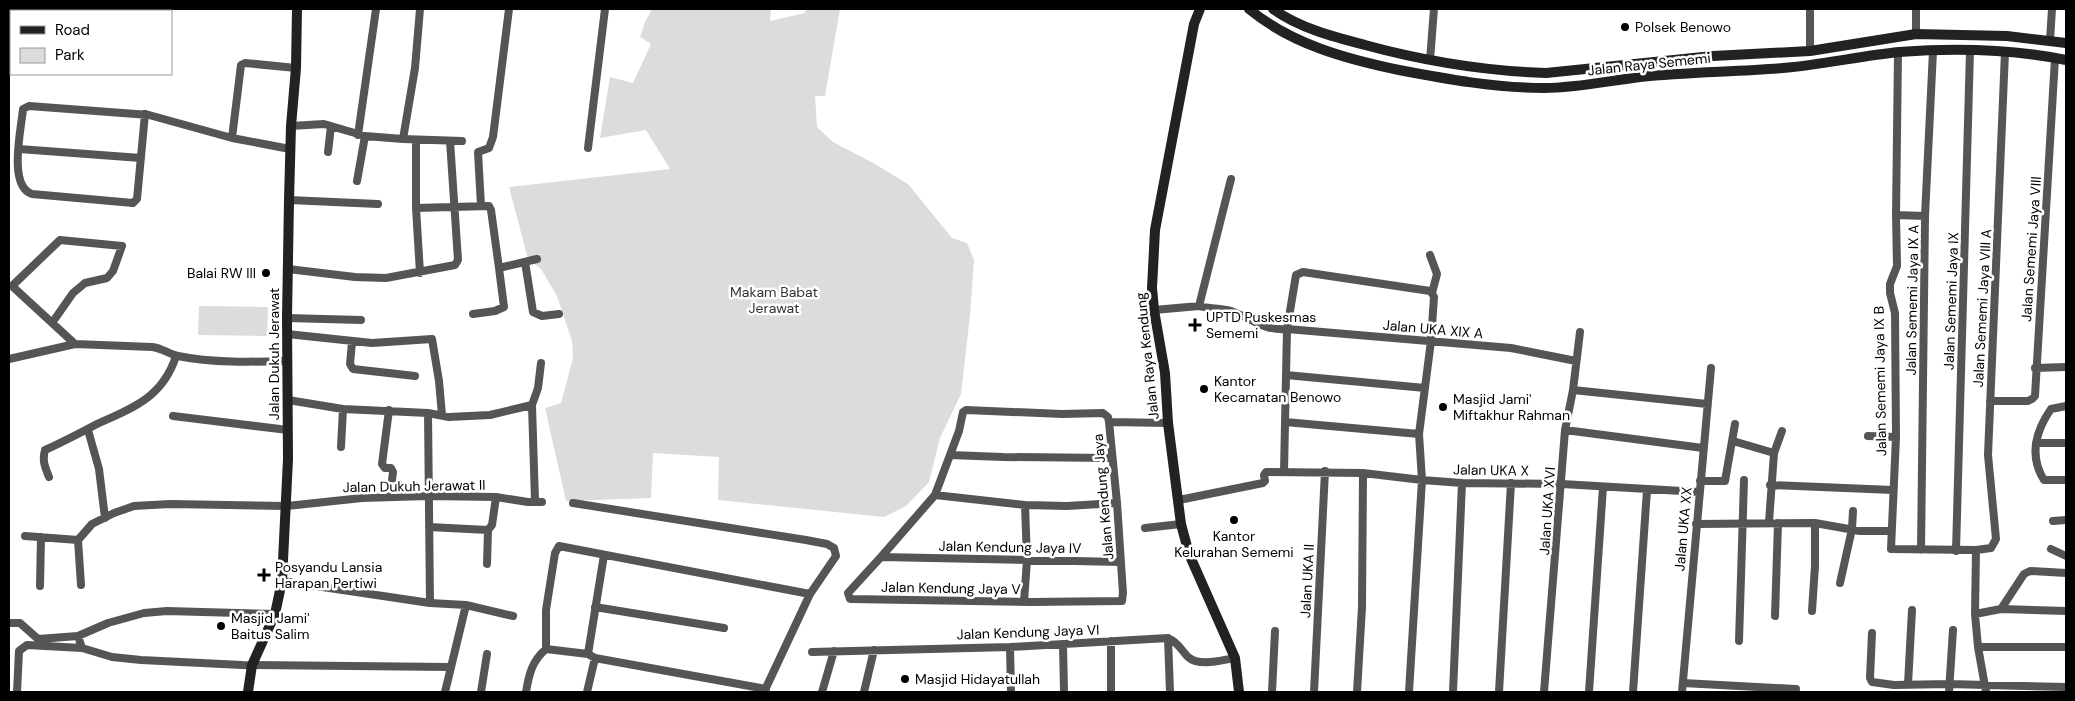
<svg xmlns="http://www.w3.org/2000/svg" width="2075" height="701" viewBox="0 0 2075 701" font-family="'DM Sans',sans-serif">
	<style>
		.green { fill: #dcdcdc }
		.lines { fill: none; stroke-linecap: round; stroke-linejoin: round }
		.street { stroke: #555; stroke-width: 8 }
		.secondary { stroke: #222; stroke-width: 10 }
		.poi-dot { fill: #000; stroke: #fff; stroke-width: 2 }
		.labels { text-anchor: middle; stroke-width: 5; stroke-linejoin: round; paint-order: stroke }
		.poi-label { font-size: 14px; fill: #000; stroke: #fff; text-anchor: start }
		.street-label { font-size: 14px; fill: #000; stroke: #fff }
		.park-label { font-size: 14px; fill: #333; stroke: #fff }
	</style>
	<rect width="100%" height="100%" fill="#fff"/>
	<path class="green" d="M652,9H771L770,21L805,13L806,9H840L825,96H815L817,127L833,142L875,164L908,184L952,238L967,243L974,260L970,315L961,394L940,438L929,482L906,506L884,517L718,500L719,457L653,453L651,498L566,501L545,408L561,403L573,358L572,341L557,296L541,269L528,259L509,187L670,169L646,130L600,138L610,77L633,83L651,44L640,37L645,22Z
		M199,306L268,307L267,336L198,335Z"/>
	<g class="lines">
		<path class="street" d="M1916,9V34
			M2050,40L2052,9
			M1810,51V9
			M1898,52L1896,215L1897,266L1890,284V293L1895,313L1896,437L1891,549L1976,550L1975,614L1978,647L1986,692
			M1430,60L1434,9
			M145,114L137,199L133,203L32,194C8,186 21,130 23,109L29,106L149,115L232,138L290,149
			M291,126L324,124L365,136L403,139L462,141
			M358,135L376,9
			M232,138L241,65L245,63L296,68
			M403,139L415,68L420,9
			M416,140V208L420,273
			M588,148L605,9
			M19,149L141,158
			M328,152L331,126
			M357,181L365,136
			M289,200L378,204
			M481,206L478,152L489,148L493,137L509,9
			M416,208L489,206L491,210L499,268L537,259
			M1896,215L1925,216
			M1430,255L1437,274L1432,293
			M525,262L533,312L542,316L559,314
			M288,269L355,277L386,278L455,265L458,260L450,141
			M9,286H12L75,344L152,347C162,348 169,354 178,356C212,363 251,362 287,361
			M12,286L60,240L122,246L113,271L107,278L85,283L73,293L52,323
			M1199,306C1209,309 1220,308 1231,311C1252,318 1263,331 1287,329L1511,348L1576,361
			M1154,310L1199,306L1231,179
			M473,314L495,311L504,307L499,268
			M287,318L361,320
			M287,334L372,343L432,339L439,381L442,415
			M352,342L350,364L353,369L415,376
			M9,359L75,344
			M2035,368L2066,367
			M1286,375L1425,388
			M1573,390L1707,404
			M288,400L343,409L428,413L449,417L490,415L532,405L538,388L541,363
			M1990,401H2028L2032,399L2035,396L2055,58
			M532,405L535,501
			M2066,406L2051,409C2035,432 2029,456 2044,480H2066
			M389,410L382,464L385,468H391L393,472L390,497
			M428,413L430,603
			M173,416L288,430
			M1285,422L1419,434
			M88,430L99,469L105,518
			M1565,430L1703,448
			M1868,436L1896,437
			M1733,441L1774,453
			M2036,443H2066
			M341,447L343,409
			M950,455L959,431L963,412L966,410L1062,414L1103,413L1108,417L1109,422
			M1284,471L1287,329L1296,275L1303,272L1430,291L1432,293
			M49,477C45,467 42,461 45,450C63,442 80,433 97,424C133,408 163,397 176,356
			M1700,481H1725L1735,424
			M1770,485L1893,490
			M935,495L1025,505L1067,506L1117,503
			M1179,500L1263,483L1265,481L1264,475L1266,472L1363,473L1422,480L1462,483L1562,484L1699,492
			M573,503L806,540L827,544L834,548L836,556L810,594L764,692
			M2053,521L2066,520
			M1769,522L1774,453L1782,431
			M1696,524L1815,523L1860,531H1891
			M429,527L488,530L492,525L496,497
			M1145,528L1181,524
			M25,536L78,540L92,524L114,513L134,506L170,504L287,506L362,498L428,496L496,497L528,502H542
			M78,540L81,585
			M2051,549L2066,556
			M1921,550L1925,216L1933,51
			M1976,550L1991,548L1996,539L1988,455L2005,52
			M1956,551L1970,51
			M881,557L935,495L950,455L1003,457L1111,458
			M1121,562L881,557L848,593L850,599L1031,602L1122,601L1123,593L1117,503L1109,422L1168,423
			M487,564L488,530
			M282,581L430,603L466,605L513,616
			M1840,583L1852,529L1853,511
			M40,586L41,537
			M1024,602L1027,560L1025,505
			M595,607L724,628
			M2001,609L2024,574L2030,571L2066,573
			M1812,611L1815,566V523
			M1975,614L2001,609L2066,611
			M1775,616L1778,523
			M9,623H20L38,639L78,636L108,623L144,613L167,611L275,614
			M1872,633L1870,678L1872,682L1894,685L1949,684L2066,687
			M78,636L82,648L112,657L141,660L242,665L449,667
			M1168,638L1170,692
			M1111,641V692
			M1739,641L1744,480
			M1063,644L1064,692
			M1010,647L1011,692
			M1978,647H2066
			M546,649V610L555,553L559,546L810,594
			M812,652L1010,647L1168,638C1178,642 1181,650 1188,657C1199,667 1222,660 1235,658
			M588,654L604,555
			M1683,683L1796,689
			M1908,684L1912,610
			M17,692L19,651L27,645L82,648
			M445,692L466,605
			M481,692L487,654
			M526,692C529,674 532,661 546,649L588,654L595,658L766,689
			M587,692L595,658
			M822,692L834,651
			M864,692L874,650
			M1272,692L1275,631
			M1314,692L1325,471
			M1357,692L1362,607L1363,473
			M1409,692L1422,480L1419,434L1431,341L1434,297L1432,293
			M1453,692L1462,483
			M1499,692L1511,483
			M1544,692L1565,430L1573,390L1580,332
			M1589,692L1603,487
			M1633,692L1647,490
			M1682,692L1711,368
			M1949,692L1953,630"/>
		<path class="secondary" d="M1200,9L1194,24L1155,230L1152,288L1154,310L1165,373L1168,423L1181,524L1189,554L1235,658L1239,692
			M1249,9C1291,44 1346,59 1399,70C1446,79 1496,88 1544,88C1576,88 1608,81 1640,77C1688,72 1735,72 1783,68C1821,65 1860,56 1899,52C1954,48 2012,49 2066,60
			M1273,9C1299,28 1334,37 1365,45C1424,61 1485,71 1546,73L1713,56L1810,51L1916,34L2007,36L2066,43
			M248,692L252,665L275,614L282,581L288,459L287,318L289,200L291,126L296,68L297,9"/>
	</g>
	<g class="poi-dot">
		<circle cx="1625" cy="27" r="5"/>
		<circle cx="266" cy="273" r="5"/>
		<path d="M1192.5 317.5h5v5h5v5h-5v5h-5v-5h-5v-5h5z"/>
		<circle cx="1204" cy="389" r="5"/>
		<circle cx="1443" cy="407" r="5"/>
		<circle cx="1234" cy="520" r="5"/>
		<path d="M261.5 567.5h5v5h5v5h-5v5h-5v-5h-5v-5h5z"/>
		<circle cx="221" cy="626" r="5"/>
		<circle cx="905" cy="679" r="5"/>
	</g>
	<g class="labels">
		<g class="poi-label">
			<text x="1635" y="32">Polsek Benowo</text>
			<text x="256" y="278" text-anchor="end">Balai RW III</text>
			<text x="1206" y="322">UPTD Puskesmas<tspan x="1206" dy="16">Sememi</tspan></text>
			<text x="1214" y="386">Kantor<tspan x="1214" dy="16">Kecamatan Benowo</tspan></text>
			<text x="1453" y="404">Masjid Jami'<tspan x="1453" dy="16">Miftakhur Rahman</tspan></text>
			<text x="1234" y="541" text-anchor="middle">Kantor<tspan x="1234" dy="16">Kelurahan Sememi</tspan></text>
			<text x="275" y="572">Posyandu Lansia<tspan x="275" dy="16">Harapan Pertiwi</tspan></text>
			<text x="231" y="623">Masjid Jami'<tspan x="231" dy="16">Baitus Salim</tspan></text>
			<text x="915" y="684">Masjid Hidayatullah</text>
		</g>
		<g class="street-label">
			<text transform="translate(1649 64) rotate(-6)" y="5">Jalan Raya Sememi</text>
			<text transform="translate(2031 249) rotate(-86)" y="5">Jalan Sememi Jaya VIII</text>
			<text transform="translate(1912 300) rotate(-89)" y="5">Jalan Sememi Jaya IX A</text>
			<text transform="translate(1951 301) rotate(-88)" y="5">Jalan Sememi Jaya IX</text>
			<text transform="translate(1982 308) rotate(-87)" y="5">Jalan Sememi Jaya VIII A</text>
			<text transform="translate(1433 329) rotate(5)" y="5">Jalan UKA XIX A</text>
			<text transform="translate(274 354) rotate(-90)" y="5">Jalan Dukuh Jerawat</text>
			<text transform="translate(1147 356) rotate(-96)" y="5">Jalan Raya Kendung</text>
			<text transform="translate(1880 381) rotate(-91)" y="5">Jalan Sememi Jaya IX B</text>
			<text transform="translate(1491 470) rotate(1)" y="5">Jalan UKA X</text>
			<text transform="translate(414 486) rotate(-1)" y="5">Jalan Dukuh Jerawat II</text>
			<text transform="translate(1103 497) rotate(-95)" y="5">Jalan Kendung Jaya</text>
			<text transform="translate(1547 511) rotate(-86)" y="5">Jalan UKA XVI</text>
			<text transform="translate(1683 529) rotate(-85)" y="5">Jalan UKA XX</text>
			<text transform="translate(1010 547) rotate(1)" y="5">Jalan Kendung Jaya IV</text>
			<text transform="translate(1307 581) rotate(-87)" y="5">Jalan UKA II</text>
			<text transform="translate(951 588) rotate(1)" y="5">Jalan Kendung Jaya V</text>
			<text transform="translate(1028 632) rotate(-2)" y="5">Jalan Kendung Jaya VI</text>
		</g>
		<g class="park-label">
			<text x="774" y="297">Makam Babat<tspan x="774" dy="16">Jerawat</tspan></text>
		</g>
	</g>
	<rect width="2075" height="701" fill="none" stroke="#000000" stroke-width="20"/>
	<rect x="10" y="10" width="162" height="65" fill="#ffffff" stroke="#999999"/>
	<rect x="20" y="26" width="25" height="8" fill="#222222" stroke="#999999"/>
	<text x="55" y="35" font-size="15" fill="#000000">Road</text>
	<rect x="20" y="48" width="25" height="15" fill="#dcdcdc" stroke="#999999"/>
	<text x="55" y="60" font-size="15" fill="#000000">Park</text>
</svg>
